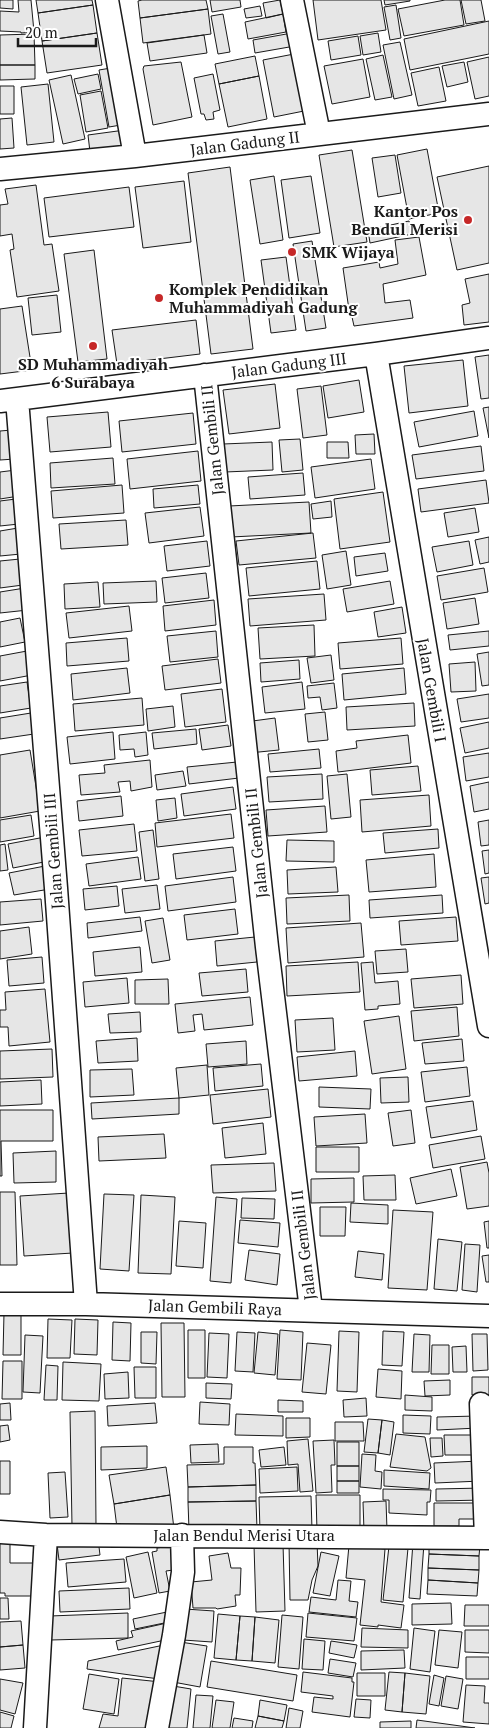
<svg xmlns="http://www.w3.org/2000/svg" width="489" height="1728" viewBox="0 0 489 1728" font-family="'PT Serif',serif">
	<style>
		.building { fill: #e6e6e6; stroke: #1a1a1a }
		.lines { fill: none; stroke-linecap: round; stroke-linejoin: round }
		.street-casing { stroke: #1a1a1a; stroke-width: 25 }
		.street { stroke: #fff; stroke-width: 22 }
		.poi-dot { fill: #c62828; stroke: #fff; stroke-width: 2 }
		.labels { text-anchor: middle; stroke-width: 4; stroke-linejoin: round; paint-order: stroke }
		.street-label { font-size: 16px; fill: #1a1a1a; stroke: #fff }
		.poi-label { font-size: 16px; font-weight: bold; fill: #1a1a1a; stroke: #fff; text-anchor: start }
	</style>
	<rect width="100%" height="100%" fill="#fff"/>
	<path class="building" d="M0,0H13V9L0,8Z
		M18,0H31L34,32L21,33V32L0,31V11L19,12Z
		M36,0H92L93,5L38,13Z
		M142,0H206L208,9L140,18L138,1Z
		M210,0H240L241,7L212,12Z
		M280,0L283,14L266,18L263,3Z
		M313,0H381L386,30L318,40Z
		M384,0H410V1L385,5Z
		M445,0H460L464,25L404,36L398,9Z
		M461,0H481L485,21L466,24Z
		M93,5L97,33L42,41L38,13Z
		M396,5L401,38L390,40L384,7Z
		M260,6L262,16L246,18L244,9Z
		M208,9L211,34L143,43L140,18Z
		M223,14L230,52L218,54L211,16Z
		M283,14L286,32L248,39L245,22Z
		M489,21V54L410,70L404,39Z
		M97,33L102,65L47,73L42,41Z
		M292,33L295,46L255,53L253,40Z
		M378,33L381,52L363,55L360,36Z
		M34,34L35,65H0V35Z
		M204,35L207,53L150,61L147,43Z
		M358,36L361,55L331,60L328,41Z
		M400,42L412,95L394,99L383,45Z
		M294,54L304,111L274,117L263,60Z
		M383,55L392,97L375,100L366,59Z
		M255,56L259,76L219,84L215,64Z
		M489,57V96L475,99L467,62Z
		M363,59L370,97L332,104L324,66Z
		M181,62L192,117L153,125L143,69L144,66Z
		M464,62L468,82L447,87L442,66Z
		M0,65H35V79L0,80Z
		M439,67L446,101L418,106L411,73Z
		M111,68L121,125L109,127L99,70Z
		M98,74L101,89L78,94L74,79Z
		M213,74L220,110L213,112L214,119L206,120L204,114H201L194,78Z
		M71,75L85,139L63,144L49,80Z
		M259,76L267,119L228,127L219,84Z
		M48,84L54,142L27,145L21,87Z
		M0,86H14V114H0Z
		M101,91L108,128L86,132L80,95Z
		M12,118L14,148L0,149V119Z
		M125,130L127,147L90,152L88,135Z
		M427,149L439,213L409,219L397,155Z
		M352,150L367,242L334,247L319,155Z
		M395,155L401,193L378,197L372,158Z
		M489,166V263L457,270L437,177Z
		M230,167L253,349L211,354L188,173Z
		M274,176L283,240L260,244L250,180Z
		M311,176L320,233L289,238L281,180Z
		M184,181L191,242L143,248L135,187Z
		M36,185L44,245L52,244L59,291L17,297L10,250L14,249L12,234L0,236V205L8,204L5,189Z
		M129,187L134,227L49,237L44,198Z
		M409,221L412,234L370,243L368,230Z
		M419,237L426,275L383,284L385,303L410,300L413,318L354,326L352,317H350L343,268L379,262L380,268L398,264L395,240Z
		M312,241L326,328L306,331L293,244Z
		M94,250L107,359L78,362L64,254Z
		M286,257L296,330L271,333L261,260Z
		M489,274V322L464,325L462,305L470,303L465,279Z
		M57,295L61,332L32,335L28,298Z
		M22,306L32,370L0,374V309Z
		M196,320L200,354L117,364L112,330Z
		M489,355V398L481,399L475,357Z
		M463,360L468,406L409,413L404,366Z
		M359,380L364,412L328,418L323,386Z
		M275,384L280,428L229,434L223,390Z
		M321,386L327,435L303,438L297,389Z
		M489,407V438L483,408Z
		M474,411L478,436L419,447L414,422Z
		M108,412L111,447L50,452L47,417Z
		M193,413L196,444L122,452L119,421Z
		M12,430L15,459L0,460V431Z
		M374,434L375,454H356L355,435Z
		M300,439L303,470L282,472L279,440Z
		M272,442L273,470L225,472L223,444Z
		M327,442H348L349,458H327Z
		M481,446L484,471L416,479L412,455Z
		M198,451L201,481L130,489L127,459Z
		M113,458L115,484L51,488L50,463Z
		M371,459L375,489L315,498L311,467Z
		M16,470L19,496L0,499V472Z
		M303,473L305,495L250,499L248,477Z
		M486,480L489,503L421,512L418,489Z
		M122,485L124,513L53,518L51,491Z
		M198,485L200,504L154,508L153,489Z
		M383,492L390,542L340,549L334,499Z
		M16,499L19,524L0,526V501Z
		M331,501L332,517L313,519L311,504Z
		M309,502L311,533L231,537L229,506Z
		M200,507L204,536L149,543L145,513Z
		M475,508L479,532L448,537L444,513Z
		M126,520L128,545L61,549L59,524Z
		M18,528L21,554L0,556V531Z
		M313,533L316,558L239,565L236,541Z
		M489,537V562L480,564L475,540Z
		M207,541L210,566L167,571L164,546Z
		M469,541L473,565L437,572L432,547Z
		M346,551L351,585L327,589L322,555Z
		M385,553L388,571L356,576L354,557Z
		M20,559L23,585L0,588V561Z
		M317,561L320,589L249,596L246,568Z
		M484,568L488,592L441,600L437,576Z
		M206,573L209,598L165,603L162,578Z
		M156,581L157,602L104,604L103,583Z
		M390,581L394,604L347,612L343,589Z
		M98,582L100,607L65,609L64,584Z
		M25,588L28,610L0,613V592Z
		M324,594L326,620L250,626L248,599Z
		M475,598L479,624L447,629L443,603Z
		M214,600L216,625L165,631L163,606Z
		M129,606L132,631L69,638L66,613Z
		M402,607L406,633L378,637L374,612Z
		M20,618L25,642L0,647V622Z
		M314,625L315,656L260,659L258,628Z
		M216,631L218,657L170,662L167,636Z
		M489,631V646L450,650L448,635Z
		M127,638L129,661L67,666L66,643Z
		M401,638L403,664L340,669L338,643Z
		M27,651L32,675L0,681V656Z
		M489,652V685L482,686L477,654Z
		M331,655L334,680L311,683L307,658Z
		M218,659L221,683L165,690L162,666Z
		M299,660L300,679L261,682L260,663Z
		M475,662L476,691L451,692L449,664Z
		M127,668L130,693L73,700L71,674Z
		M404,668L406,694L344,700L342,674Z
		M27,682L31,708L0,713V686Z
		M302,682L305,709L265,713L262,687Z
		M334,683L337,708L322,710L320,697L308,698L307,686Z
		M222,689L226,722L185,727L181,694Z
		M489,694V718L461,722L457,699Z
		M142,698L144,725L75,731L73,704Z
		M414,703L415,726L347,730L346,707Z
		M173,706L175,727L148,731L146,709Z
		M325,712L328,740L308,742L305,714Z
		M31,713L34,734L0,739V718Z
		M275,718L279,750L249,753L245,722Z
		M489,722V748L465,753L460,728Z
		M228,725L231,746L202,750L199,729Z
		M196,729L197,744L154,749L152,733Z
		M113,732L115,759L70,764L67,737Z
		M146,732L148,755L135,757L134,749L120,750L119,735Z
		M408,735L411,763L338,772L336,751L357,748L356,741Z
		M319,749L321,768L270,772L268,754Z
		M30,750L40,811L0,818V755Z
		M489,753V777L466,781L463,757Z
		M150,760L152,787L131,791L130,781L118,782L120,792L81,795L79,775L105,773L104,765Z
		M237,762L239,778L189,784L187,767Z
		M418,766L421,791L372,795L370,770Z
		M183,771L186,786L157,790L155,775Z
		M322,774L323,799L269,802L267,777Z
		M347,774L351,817L331,819L327,776Z
		M489,782V809L474,812L470,786Z
		M233,787L236,809L184,816L181,794Z
		M429,795L431,826L362,832L360,800Z
		M121,796L123,816L79,821L77,801Z
		M175,798L177,818L158,821L156,800Z
		M325,806L327,832L268,836L266,810Z
		M231,814L234,838L157,847L155,823Z
		M31,815L34,836L0,842V820Z
		M489,820V845L481,846L478,822Z
		M134,824L137,851L82,856L79,830Z
		M438,829L439,848L385,853L383,833Z
		M153,830L159,879L145,881L139,832Z
		M45,837L49,861L13,868L8,844Z
		M287,840L334,841V862L286,861Z
		M5,844L8,870L0,871V845Z
		M233,847L236,871L176,879L173,854Z
		M489,850V873L485,874L482,851Z
		M434,854L436,887L369,892L366,860Z
		M138,857L141,879L89,886L86,864Z
		M45,866L50,889L14,895L9,873Z
		M336,867L338,892L288,894L287,870Z
		M233,877L236,902L168,911L165,886Z
		M489,877V903L485,904L481,878Z
		M157,885L160,909L125,913L122,889Z
		M117,886L119,906L85,910L83,889Z
		M349,895L350,921L287,924L286,898Z
		M442,895L443,913L370,918L369,900Z
		M41,899L43,921L0,925V902Z
		M235,909L238,934L187,940L184,915Z
		M140,917L142,931L88,938L87,923Z
		M456,917L458,941L401,945L399,921Z
		M163,918L170,960L152,963L145,921Z
		M361,923L364,957L288,963L286,928Z
		M29,927L32,954L0,959V931Z
		M255,937L257,962L217,966L215,941Z
		M140,947L142,972L95,976L93,952Z
		M406,949L408,972L377,974L375,951Z
		M42,957L44,983L9,986L7,960Z
		M358,962L360,992L287,996L286,966Z
		M373,962L375,983L398,981L400,1004L378,1006V1009L365,1010L361,963Z
		M246,969L248,992L202,996L199,973Z
		M461,975L463,1004L414,1008L411,979Z
		M127,978L129,1003L85,1007L83,982Z
		M168,979L169,1004H135V980Z
		M45,989L50,1042L9,1046L8,1027H0V1010H6L5,992Z
		M250,997L253,1025L204,1030L202,1014L193,1015L195,1031L178,1033L175,1004Z
		M457,1007L459,1036L414,1041L411,1011Z
		M140,1012L141,1032L110,1033L108,1014Z
		M399,1016L406,1069L372,1074L364,1021Z
		M333,1018L335,1050L297,1052L295,1020Z
		M137,1038L138,1061L98,1063L96,1041Z
		M462,1039L464,1061L425,1064L422,1043Z
		M246,1041L247,1064L208,1067L206,1044Z
		M52,1049L53,1077L0,1079V1051Z
		M355,1051L357,1076L299,1081L297,1057Z
		M261,1064L263,1086L215,1091L213,1068Z
		M207,1065L209,1095L179,1098L176,1068Z
		M467,1067L470,1096L425,1102L421,1072Z
		M132,1069L134,1095L90,1097V1070Z
		M408,1077L409,1102L381,1103L380,1078Z
		M41,1080L42,1104L0,1106V1082Z
		M319,1087L371,1089L370,1109L319,1107Z
		M268,1089L271,1117L213,1124L210,1095Z
		M179,1098V1114L92,1119L91,1103Z
		M473,1101L477,1130L431,1138L426,1107Z
		M0,1110H53V1141H1L2,1176H0Z
		M411,1110L415,1143L393,1146L388,1113Z
		M365,1114L367,1143L316,1146L314,1117Z
		M263,1123L266,1154L225,1158L222,1128Z
		M164,1134L166,1158L99,1161L98,1137Z
		M481,1136L485,1159L433,1168L429,1145Z
		M316,1147H359V1172H316Z
		M56,1151V1182L14,1183L13,1153Z
		M487,1162L489,1173V1206L467,1209L460,1167Z
		M274,1163L276,1191L213,1193L211,1165Z
		M451,1169L457,1196L416,1204L410,1178Z
		M395,1175L396,1200H364L363,1176Z
		M354,1178V1202L311,1203V1179Z
		M0,1192H15L17,1265H0Z
		M69,1193L73,1253L24,1256L20,1196Z
		M104,1194L134,1195L129,1271L100,1269Z
		M141,1195L175,1197L171,1274L138,1273Z
		M216,1197L237,1199L231,1283L210,1281Z
		M242,1198L275,1199L274,1219L241,1218Z
		M351,1203L388,1205V1224L350,1222Z
		M320,1207H346L345,1236H320Z
		M393,1210L433,1212L427,1290L388,1288Z
		M240,1220L280,1223L278,1247L238,1243Z
		M179,1221L206,1223L203,1268L176,1266Z
		M489,1221V1248H487L484,1222Z
		M438,1239L462,1242L457,1291L434,1289Z
		M465,1244L480,1245L477,1292L462,1290Z
		M249,1250L280,1254L277,1285L245,1280Z
		M358,1251L384,1254L382,1280L355,1277Z
		M489,1255V1282H486L482,1256Z
		M4,1313H21V1355H3Z
		M48,1319L72,1320L70,1358H47Z
		M75,1319L98,1320L97,1355L74,1354Z
		M113,1322L131,1323L130,1361L112,1360Z
		M161,1323H184L185,1397H162Z
		M188,1330H205V1378H188Z
		M280,1330L303,1332L301,1380L277,1379Z
		M339,1331L359,1332L357,1392L337,1391Z
		M383,1331L404,1332L402,1366L382,1365Z
		M141,1332H157L156,1364L141,1363Z
		M237,1332L255,1333L253,1372L235,1371Z
		M258,1332L278,1334L275,1375L254,1373Z
		M209,1333L229,1334L227,1378L207,1377Z
		M414,1334L430,1335L429,1372H412Z
		M472,1334H487L488,1370L473,1371Z
		M25,1335L43,1336L40,1393L23,1392Z
		M307,1343L331,1345L326,1394L302,1392Z
		M432,1345H449V1374H431Z
		M466,1346L467,1372H453L452,1347Z
		M3,1361H22V1399H2Z
		M63,1362L101,1364L99,1401L62,1400Z
		M46,1365L58,1366L57,1400H44Z
		M134,1367H156V1398H135Z
		M378,1369L402,1371L401,1399L376,1397Z
		M128,1372L129,1398L105,1399L104,1374Z
		M472,1377H489V1395H472Z
		M450,1380V1395L425,1396L424,1381Z
		M206,1383L232,1384L231,1399L206,1398Z
		M405,1395L432,1397V1411L405,1410Z
		M366,1398L367,1416L344,1417L343,1400Z
		M278,1400L303,1401V1412H278Z
		M200,1402L230,1404L229,1425L199,1424Z
		M10,1403L11,1420H0V1404Z
		M155,1403L157,1423L108,1426L107,1406Z
		M95,1411L96,1526H72L70,1412Z
		M236,1414L283,1416V1436L235,1435Z
		M403,1415L431,1416L430,1434L403,1433Z
		M477,1416L478,1428L437,1430V1417Z
		M286,1418H310V1437L286,1438Z
		M368,1419L382,1420L378,1453L364,1452Z
		M382,1420L394,1422L390,1455L378,1453Z
		M335,1422H363L364,1441H335Z
		M8,1425L10,1440L0,1442V1426Z
		M396,1434L425,1437L431,1468L427,1471L390,1467Z
		M444,1435H477V1455H445Z
		M430,1438H442L443,1456L431,1457Z
		M308,1439L313,1491L300,1492L298,1464L288,1465L287,1441Z
		M334,1440L335,1465H331L332,1492L316,1493L313,1441Z
		M337,1442H359V1466H337Z
		M218,1444L219,1462L191,1463L190,1445Z
		M147,1446V1468L101,1470V1447Z
		M224,1447H253V1463H255L256,1485L188,1487L187,1465L224,1464Z
		M284,1447L286,1465L261,1467L259,1450Z
		M362,1454L376,1455L375,1471L382,1472L381,1489L360,1487Z
		M0,1461H10V1494H0Z
		M480,1461L481,1481L435,1483L434,1463Z
		M337,1466H359V1481H337Z
		M166,1467L170,1495L114,1504L109,1475Z
		M297,1467L298,1491L260,1493L259,1469Z
		M384,1470L430,1473L429,1489L384,1486Z
		M65,1472L68,1517L50,1518L48,1473Z
		M337,1481H359V1493H337Z
		M256,1485V1501L188,1502V1487Z
		M483,1488L484,1500L436,1501V1489Z
		M383,1489L431,1490L430,1502H427V1515L389,1513V1500H383Z
		M170,1495L174,1529L117,1528L114,1504Z
		M316,1495H360V1531H317Z
		M311,1496L312,1530L260,1531L259,1497Z
		M256,1501L257,1529L189,1530L188,1502Z
		M386,1501L387,1530L364,1531L363,1502Z
		M434,1503H482V1519H459V1526H434Z
		M0,1535H10V1563H33L34,1596H5V1593H0Z
		M98,1539L100,1555L59,1560L57,1544Z
		M289,1542H317L318,1566L312,1580L308,1600H290Z
		M413,1542L424,1543L420,1599L409,1598Z
		M429,1542L480,1545L479,1556L429,1554Z
		M283,1544L285,1611L256,1612L254,1545Z
		M178,1545L181,1569L166,1571L170,1591L159,1593L152,1552L157,1551V1548Z
		M349,1545L385,1549L381,1602L404,1605L401,1628L378,1625V1627L360,1625L365,1580L346,1578Z
		M389,1546L408,1548L403,1602L383,1600Z
		M148,1552L157,1593L134,1598L126,1557Z
		M321,1552L339,1556L330,1596L313,1593Z
		M228,1553L231,1568H241L240,1595H235L236,1606L217,1609L216,1608H193L191,1582L212,1580L209,1556Z
		M429,1554L479,1556V1570L428,1568Z
		M124,1559L126,1582L68,1587L66,1563Z
		M428,1568L479,1570L478,1583L428,1580Z
		M338,1580L351,1581L349,1601L358,1602L356,1617L309,1612L311,1597L336,1600Z
		M428,1580L478,1583L477,1596L427,1594Z
		M129,1588L130,1609L60,1612L59,1591Z
		M0,1598H8L9,1619H0Z
		M451,1603L452,1624L412,1625V1604Z
		M465,1605H489V1626H464Z
		M185,1609L214,1611L212,1642L183,1640Z
		M167,1612L169,1622L135,1629L133,1619Z
		M128,1613V1638L50,1640V1616Z
		M308,1613L357,1618L354,1641L306,1637Z
		M218,1614L240,1616L236,1660L214,1658Z
		M282,1615L303,1617L299,1669L278,1667Z
		M240,1616L255,1617L252,1661L236,1660Z
		M255,1617L279,1620L275,1663L252,1661Z
		M21,1621L23,1645L0,1647V1622Z
		M167,1623L170,1639L118,1650L116,1641L133,1637L131,1631Z
		M362,1628L408,1630V1648L361,1647Z
		M414,1628L435,1631L430,1672L410,1669Z
		M439,1630L462,1632L458,1668L435,1665Z
		M465,1630H489V1653L465,1652Z
		M304,1639L325,1641L323,1670L302,1669Z
		M331,1641L357,1645L354,1658L329,1653Z
		M180,1642L207,1646L200,1687L173,1682Z
		M23,1645L25,1668L0,1670V1647Z
		M164,1645L159,1679L87,1669L88,1661Z
		M404,1650L405,1668L361,1670V1651Z
		M466,1657H489V1679H466Z
		M330,1659L356,1663L353,1677L328,1673Z
		M211,1661L297,1675L293,1701L207,1687Z
		M303,1672L352,1678V1682H354L350,1717L312,1712L314,1697L333,1699V1696L301,1692Z
		M389,1672L405,1673L402,1712L385,1710Z
		M357,1673H385V1696H357Z
		M405,1673L430,1676L426,1714L402,1712Z
		M89,1674L119,1679L114,1714L83,1709Z
		M434,1675L444,1678L439,1706L429,1704Z
		M446,1676L463,1679L458,1709L441,1706Z
		M122,1678L161,1682L156,1728H99L103,1714L118,1716Z
		M0,1679L23,1683L15,1714L0,1710Z
		M466,1685L485,1686L484,1703H489V1724L463,1722Z
		M173,1686L191,1689L187,1728H168Z
		M196,1695L213,1696L210,1728H193Z
		M356,1699L371,1700L370,1718L354,1717Z
		M216,1700L234,1702L230,1728H212Z
		M260,1700L287,1705L284,1721L258,1716Z
		M289,1708L303,1711L300,1728H286Z
		M0,1712L14,1716L11,1728H0Z
		M258,1716L284,1721L282,1728H255Z
		M234,1718L253,1721L252,1728H232Z
		M417,1720L475,1728H416Z
		M411,1721V1728H380V1722Z"/>
	<g class="lines">
		<defs>
			<path id="street" d="M107,0L135,156
				M292,0L319,134
				M0,169L135,156L489,114
				M376,354L489,1026
				M205,375L267,947L311,1310
				M17,399L56,888L86,1304
				M0,401L376,354L489,338
				M0,1304H86L489,1316
				M481,1404L486,1538
				M0,1532L46,1535L489,1538
				M35,1728L46,1535
				M157,1728L174,1635L183,1572L182,1535"/>
		</defs>
		<use href="#street" class="street-casing"/>
		<use href="#street" class="street"/>
	</g>
	<g class="poi-dot">
		<circle cx="468" cy="220" r="5"/>
		<circle cx="292" cy="252" r="5"/>
		<circle cx="159" cy="298" r="5"/>
		<circle cx="93" cy="346" r="5"/>
	</g>
	<g class="labels">
		<g class="street-label">
			<text transform="translate(245 143) rotate(-7)" y="6">Jalan Gadung II</text>
			<text transform="translate(289 365) rotate(-7)" y="6">Jalan Gadung III</text>
			<text transform="translate(212 440) rotate(-96)" y="6">Jalan Gembili II</text>
			<text transform="translate(432 690) rotate(80)" y="6">Jalan Gembili I</text>
			<text transform="translate(256 843) rotate(-96)" y="6">Jalan Gembili II</text>
			<text transform="translate(53 851) rotate(-94)" y="6">Jalan Gembili III</text>
			<text transform="translate(303 1245) rotate(-97)" y="6">Jalan Gembili II</text>
			<text transform="translate(215 1307) rotate(2)" y="6">Jalan Gembili Raya</text>
			<text x="244" y="1541">Jalan Bendul Merisi Utara</text>
		</g>
		<g class="poi-label">
			<text x="458" y="217" text-anchor="end">Kantor Pos<tspan x="458" dy="18">Bendul Merisi</tspan></text>
			<text x="302" y="258">SMK Wijaya</text>
			<text x="169" y="295">Komplek Pendidikan<tspan x="169" dy="18">Muhammadiyah Gadung</tspan></text>
			<text x="93" y="370" text-anchor="middle">SD Muhammadiyah<tspan x="93" dy="18">6 Surabaya</tspan></text>
		</g>
	</g>
	<path d="M18 38v8h78v-8" fill="none" stroke="#1a1a1a" stroke-width="2.5"/>
	<text x="25" y="38" font-size="15" fill="#1a1a1a" stroke="#ffffff" stroke-width="4" paint-order="stroke">20 m</text>
</svg>
